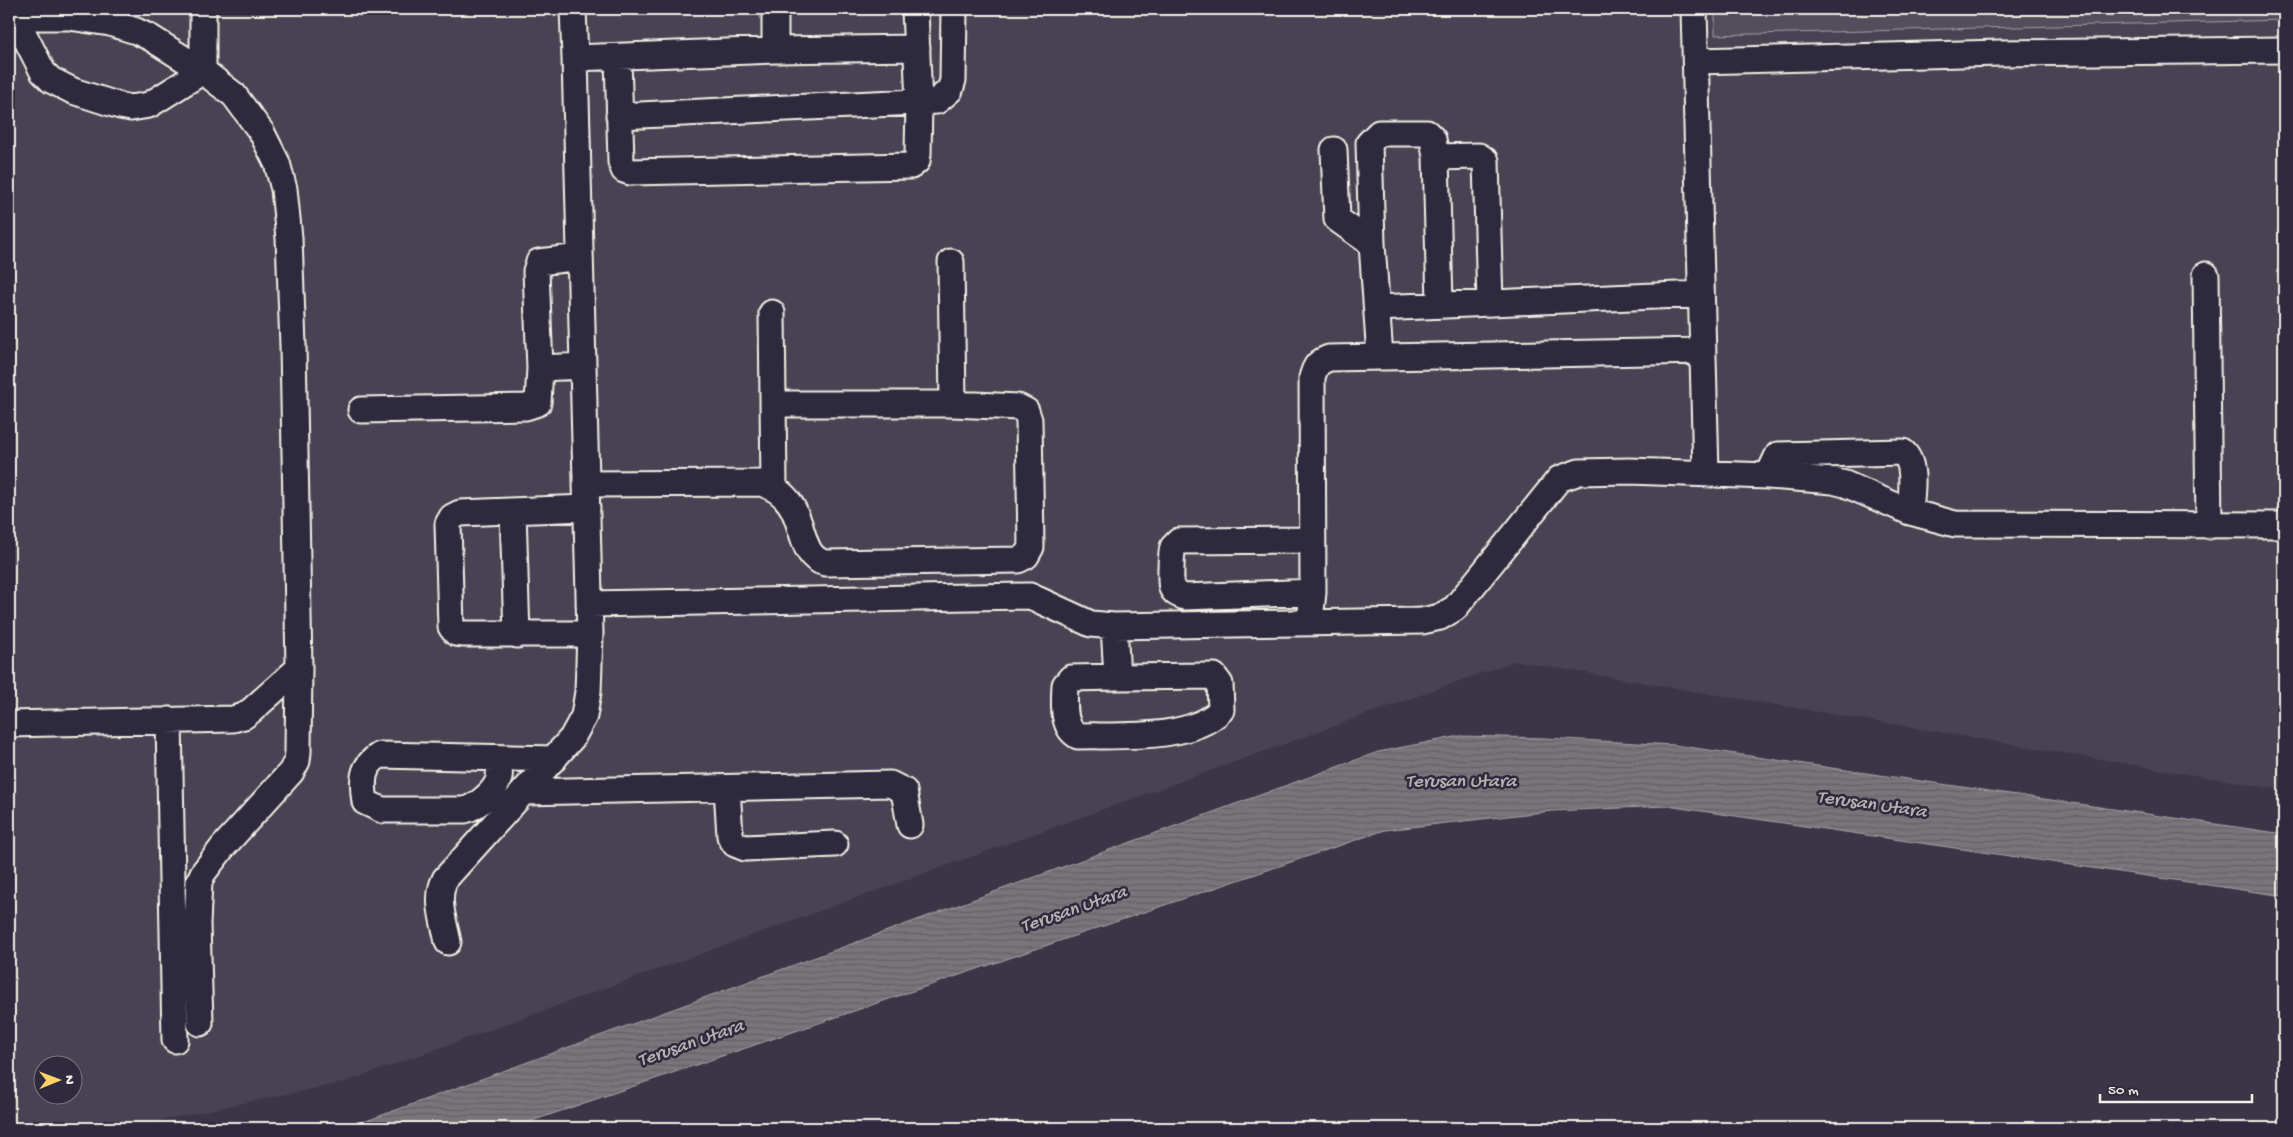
<svg xmlns="http://www.w3.org/2000/svg" width="2293" height="1137" viewBox="0 0 2293 1137" font-family="'Gochi Hand',sans-serif">
	<style>
		.built { fill: #484352; fill-rule: evenodd }
		.garden { fill: #534e5c; stroke: #a4a0a2 }
		.water { fill: url(#water-rules); stroke: #aaa6a7 }
		.lines { fill: none; stroke-linecap: round; stroke-linejoin: round }
		.minor-casing { stroke: #f4f1e8; stroke-width: 29 }
		.minor { stroke: #2f2a3d; stroke-width: 25 }
		.labels { text-anchor: middle; stroke-width: 5; stroke-linejoin: round; paint-order: stroke }
		.water-label { font-size: 19px; font-style: italic; fill: #b6b2b2; stroke: #2f2a3d }
	</style>
	<defs>
		<pattern id="water-rules" width="6" height="5" patternUnits="userSpaceOnUse" patternTransform="scale(1.25)"><rect width="6" height="5" fill="#78747b"/><path d="M0 2.5h6" fill="none" stroke="#636063"/></pattern>
	</defs>
	<rect width="100%" height="100%" fill="#3b3647"/>
	<filter id="ink" filterUnits="userSpaceOnUse"><feTurbulence type="fractalNoise" baseFrequency=".02" numOctaves="2"/><feDisplacementMap in="SourceGraphic" scale="10" xChannelSelector="R" yChannelSelector="G"/><feConvolveMatrix kernelMatrix="1 2 1 2 8 2 1 2 1" color-interpolation-filters="sRGB"/></filter>
	<g filter="url(#ink)">
		<path class="built" d="M9,9H2284V790L1515,661L345,1082L124,1128H9ZM42,1064H72V1094H42Z"/>
		<path class="garden" d="M1715,9H2284V20L1715,35Z"/>
		<path class="water" d="M1460,736L1544,738L1674,745L2284,834V896L1667,806L1552,811L1385,830L511,1128H347L1378,752Z"/>
		<g class="lines">
			<defs>
				<path id="minor" d="M573,9L575,58
					M775,9V50
					M1694,9L1706,473
					M9,17H69L110,23L136,31L151,38L203,71L234,95L262,133L277,163L284,189L289,238L293,346L299,668L298,752L297,761L291,772L223,847L203,873L199,882L197,924L200,1023
					M15,17L43,72L51,80L73,91L120,106L131,108L149,105L203,71V9
					M618,57L621,162L624,170L630,172L911,166L917,161L918,154L919,104L915,9
					M1696,61L2000,53L2284,50
					M619,116L937,101L950,90L953,80L954,9
					M1334,150L1337,219L1372,244
					M1436,157L1479,156L1486,161L1490,303
					M951,262L953,404
					M2206,275L2209,526
					M1377,308L1701,294
					M772,313L774,487
					M1380,357L1372,244L1369,143L1379,133H1427L1433,139L1436,157L1440,304
					M540,368L583,366
					M361,410L526,407L538,403L540,368L536,271L539,262L580,257
					M1768,476L1778,455L1903,452C1917,464 1911,495 1910,512
					M587,484L761,483C813,499 791,554 825,563L1018,560L1026,556L1031,547L1029,420L1026,411L1018,407L953,404H773
					M587,508L460,513L452,517L448,524L451,627L456,633L464,634H590
					M513,512L517,635
					M1312,540L1179,541C1177,543 1175,545 1173,547C1171,553 1170,583 1172,588C1175,594 1180,595 1185,597L1313,592
					M589,604L1030,596L1091,624L1114,626L1422,621L1440,617L1455,608L1559,479L1579,472L1629,471L1768,476L1833,481L1845,484L1910,512L1955,524L2284,525
					M1310,621L1313,592L1312,378C1315,366 1318,362 1329,358L1702,351
					M1114,626L1117,677L1214,676L1220,684L1221,710C1191,741 1119,735 1078,736C1062,728 1064,703 1065,685L1071,678L1117,677
					M169,720L175,1040
					M9,724L233,719L244,716L252,710L299,668
					M499,758C499,764 500,772 499,778C496,791 478,806 465,810H382L365,802C362,782 361,766 380,755L554,759
					M727,788L730,836L735,844L745,848L835,844
					M524,792L890,784L904,791L910,825
					M448,942C444,921 435,899 445,879L572,738L584,716L588,692L590,634L575,58L775,50L917,48"/>
			</defs>
			<use href="#minor" class="minor-casing"/>
			<use href="#minor" class="minor"/>
		</g>
	</g>
	<g class="labels">
		<g class="water-label">
			<text x="1461" y="786">Terusan Utara</text>
			<text transform="translate(1872 802) rotate(8)" y="7">Terusan Utara</text>
			<text transform="translate(1073 907) rotate(-19)" y="7">Terusan Utara</text>
			<text transform="translate(690 1041) rotate(-19)" y="7">Terusan Utara</text>
		</g>
	</g>
	<rect width="2293" height="1137" fill="none" stroke="#2f2a3d" stroke-width="30"/>
	<rect x="15" y="15" width="2263" height="1107" fill="none" stroke="#f4f1e8" stroke-width="2" filter="url(#ink)"/>
	<g transform="translate(58 1080) rotate(89)"><circle r="24" fill="#2f2a3d" stroke="#7e7a81"/>
	<path d="M0-4L9 19L0 12L-9 19Z" fill="#ffd166"/>
	<text y="-8" font-size="14" font-weight="bold" text-anchor="middle" fill="#f4f1e8">N</text>
	</g>
	<path d="M2100 1094v8h152v-8" fill="none" stroke="#f4f1e8" stroke-width="2.5"/>
	<text x="2108" y="1094" font-size="15" fill="#f4f1e8" stroke="#2f2a3d" stroke-width="4" paint-order="stroke">50 m</text>
</svg>
